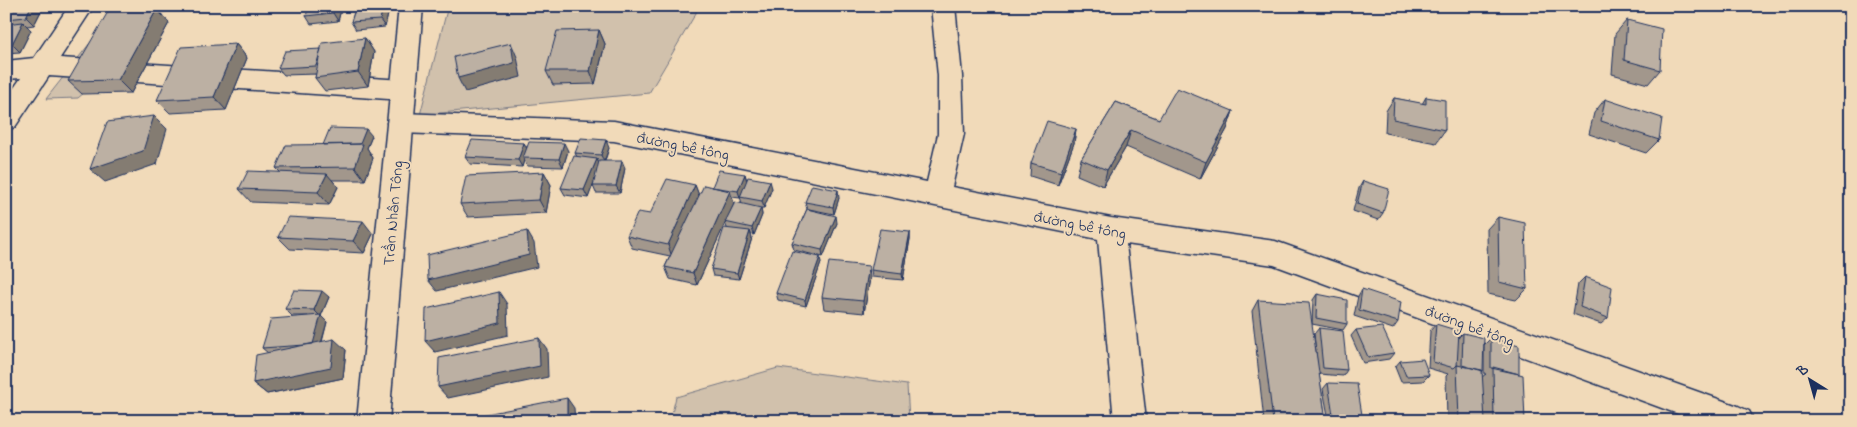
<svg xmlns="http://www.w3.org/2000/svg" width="1857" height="427" viewBox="0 0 1857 427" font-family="'Indie Flower',sans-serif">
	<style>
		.green { fill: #d1c1ac; stroke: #767885 }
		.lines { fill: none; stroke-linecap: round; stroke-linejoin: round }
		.street-casing { stroke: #1b2f5e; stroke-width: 3 }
		.secondary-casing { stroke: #1b2f5e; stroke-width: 3 }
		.street { fill: #f1dab9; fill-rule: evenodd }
		.secondary { fill: #f1dab9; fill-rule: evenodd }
		.wall { fill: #a2978c; stroke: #1b2f5e; fill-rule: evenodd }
		.shaded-wall { fill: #847b72; stroke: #1b2f5e }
		.building { fill: #bcb0a3; stroke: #1b2f5e }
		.labels { text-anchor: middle; stroke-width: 4; stroke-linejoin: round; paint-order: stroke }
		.street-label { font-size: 16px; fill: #1b2f5e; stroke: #f1dab9 }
	</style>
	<rect width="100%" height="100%" fill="#f1dab9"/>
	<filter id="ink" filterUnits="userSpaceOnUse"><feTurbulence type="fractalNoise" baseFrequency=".02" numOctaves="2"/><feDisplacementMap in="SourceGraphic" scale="10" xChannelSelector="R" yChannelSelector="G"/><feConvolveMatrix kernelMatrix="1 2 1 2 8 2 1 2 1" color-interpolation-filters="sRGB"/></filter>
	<g filter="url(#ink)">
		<path class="green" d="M119,6H197L154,14L105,75L78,98L46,99Z
			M448,6H697L696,13L649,93L420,115Z
			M778,368L907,385L909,420L670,421L676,397Z"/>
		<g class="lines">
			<defs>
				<path id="street" d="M69,6H94L60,58L403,80L412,83L416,90L412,97L403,100L49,76L15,127L6,130V99L21,78L6,79V61L34,58Z
					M931,6H955L962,76L964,134L952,187L1111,218L1275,241L1738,406L1749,411L1754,421H1697L1274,265L1126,244L1146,421H1114L1098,239L614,141L400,133L391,130L387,123L391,116L400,113L614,121L927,182L938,134V76Z"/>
				<path id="secondary" d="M399,6H423L389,421H357Z"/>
			</defs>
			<use href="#street" class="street-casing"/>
			<use href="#secondary" class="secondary-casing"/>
			<use href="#street" class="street"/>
			<use href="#secondary" class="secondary"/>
		</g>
		<path class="wall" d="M6,6L43,7L34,25L27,26L31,30L20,52L6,53Z
			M342,6L338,21L311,24L306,16Z
			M356,6H390L385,27L356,30L351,22Z
			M157,9L169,23L131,93L82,94L68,81Z
			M1627,20L1660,70L1648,84L1612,74L1615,34Z
			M599,30L605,44L595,84L553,85L546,71Z
			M365,38L374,52L368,86L325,91L315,78L316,74L284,75L278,68L321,49Z
			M236,44L247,58L226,110L170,113L157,100Z
			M1426,97L1445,130L1436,143L1385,133L1386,111L1394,98L1422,104Z
			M1605,99L1659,140L1646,153L1589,134L1594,113Z
			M1116,102L1159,119L1233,111L1227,129L1200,179L1126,147L1103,186L1077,175L1081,159Z
			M1076,129L1074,143L1058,185L1030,176L1031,163Z
			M372,136L367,148L373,158L365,180H332L338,187L329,205L251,202L239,189L280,172L276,168L323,145Z
			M524,143L527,148L568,151L563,167L527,166L524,160L522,167L470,164L465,157Z
			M609,148L605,161L625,168L620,193H596L593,186V184L588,198L565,195L561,188L577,157L575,153Z
			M544,172L551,185L546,213L468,217L460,204Z
			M745,174L747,181L772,188L764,208H761L762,215L754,235L751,234L752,238L739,279L713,276L711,269L727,228L725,223L697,285L670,279L665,267L670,256L632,248L627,236L650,214L695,185L699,196L712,187ZM744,188L740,197L742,203H734L732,197L740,198Z
			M1363,181L1383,213L1378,220L1353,211L1359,188Z
			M839,198L834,214L809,209L837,223L823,257L794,250L792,243L807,209L805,202Z
			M1498,217L1527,289L1516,300L1488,294L1487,229Z
			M910,232V239L903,280L872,277L871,270Z
			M373,234L364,253L290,249L278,237Z
			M821,263L806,306L778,300L776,293Z
			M1585,277L1608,318L1601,324L1573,314L1578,284Z
			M870,278L864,313L824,309L822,297Z
			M1362,289L1398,322L1393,329L1354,316L1358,296Z
			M1317,294L1347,324L1343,330L1312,324L1313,300Z
			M329,297L321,316L327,322L322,342L346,350L343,378L267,394L253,383L268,353L262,348L308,316H292L285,309Z
			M1258,300L1317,362L1314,334L1319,328L1347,370L1343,376L1319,374L1326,421H1264L1252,311Z
			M1436,324L1458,338L1463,333L1483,371H1482V377L1486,374H1484V345L1491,338L1519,374L1525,421H1447L1446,376L1448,374L1428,368L1430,331Z
			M1356,330L1394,353L1389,359L1363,363L1351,336Z
			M1400,361L1429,375L1423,381L1401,382L1395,367Z
			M1328,383L1363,421H1329L1323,389Z"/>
		<path class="shaded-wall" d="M31,6L43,7L34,25L26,17Z
			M335,6H342L338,21L333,13Z
			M383,6H390L385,27L380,20Z
			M157,9L169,23L131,93L118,80Z
			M23,22L31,30L20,52L12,44Z
			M599,30L605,44L595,84L590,71Z
			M365,38L374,52L368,86L358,72Z
			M511,43L517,57L521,77L465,92L458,78Z
			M236,44L247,58L226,110L214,97Z
			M1233,111L1227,129L1200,179L1206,162Z
			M154,116L167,129L157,164L105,182L90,169Z
			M366,129L372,136L367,148L373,158L365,180L355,167L358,147Z
			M1076,129L1074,143L1058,185L1061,172Z
			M1131,130L1126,147L1103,186L1107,170Z
			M606,140L609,148L604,162L601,155Z
			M524,143L528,151L523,158L524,160L522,167L518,160Z
			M564,143L568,151L563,167L559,159Z
			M597,159L600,166L588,198L584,190Z
			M622,161L625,168L620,193L616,186Z
			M544,172L551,185L546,213L539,200Z
			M327,174L338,187L329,205L318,192Z
			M745,174L747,182L740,198L738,191Z
			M770,181L772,188L764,208L762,201Z
			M695,185L700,198L672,257L668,245Z
			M838,190L839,198L834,214L833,207Z
			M730,191L734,204L697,285L693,273Z
			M761,208L762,215L754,235L752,228Z
			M836,216L837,223L823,257L822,250Z
			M363,221L373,234L364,253L353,241Z
			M527,231L534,243L537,267L437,291L428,280Z
			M750,231L752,238L739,279L737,273Z
			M910,232V239L903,280L902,274Z
			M820,257L821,263L806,306L805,300Z
			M869,266L870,278L864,313L863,301Z
			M322,291L329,297L321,316L327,322L319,351L312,345L320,316L314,310Z
			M499,292L507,304L508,335L435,352L425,341Z
			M539,338L547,349L548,377L448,398L438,387Z
			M334,339L346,350L343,378L267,394L253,383Z
			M567,398L574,408L575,421H567Z"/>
		<path class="building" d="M6,6H31L26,17L6,19Z
			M309,6H335L333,13L306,16Z
			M356,6H383L380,20L351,22Z
			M157,9L118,80L68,81L109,10Z
			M1627,20L1662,29L1660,70L1624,60Z
			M23,22L12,44L6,45V24Z
			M599,30L590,71H546L557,31Z
			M365,38L358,72L315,78L322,43Z
			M511,43L514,63L458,78L454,57Z
			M236,44L214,97L157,100L181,47Z
			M321,49L316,66L278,68L285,51Z
			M1177,88L1233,111L1206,162L1131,130L1107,170L1081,159L1116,102L1159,119Z
			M1426,97L1445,100V130L1393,119L1394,98L1426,104Z
			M1605,99L1662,118L1659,140L1601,121Z
			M154,116L143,151L90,169L107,122Z
			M1047,121L1076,129L1061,172L1031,163Z
			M330,128L366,129L360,144L323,145Z
			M581,138L606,140L601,155L575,153Z
			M472,140L524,143L518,160L465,157Z
			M529,142L564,143L559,159L523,158Z
			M363,144L355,167L276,168L286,145Z
			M574,156L597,159L584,190L561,188Z
			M599,161H622L616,186H593Z
			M719,170L745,174L738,191L712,187Z
			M248,171L327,174L318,192L239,189Z
			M544,172L539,200L460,204L466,176Z
			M748,177L770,181L762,201L740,197Z
			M667,179L695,185L668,245L627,236L638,212L650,214Z
			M1363,181L1389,189L1383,213L1357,204Z
			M704,185L730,191L693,273L665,267Z
			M812,185L838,190L833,207L805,202Z
			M735,202L761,208L752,228L725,222Z
			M807,209L836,216L822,250L792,243Z
			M288,217L363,221L353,241L278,237Z
			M1498,217L1525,223L1527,289L1499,282Z
			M724,228L750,231L737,273L711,269Z
			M880,229L910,232L902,274L871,270Z
			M527,231L529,255L428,280L427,255Z
			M792,251L820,257L805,300L776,293Z
			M829,262L869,266L863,301L822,297Z
			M1585,277L1612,287L1608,318L1580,307Z
			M1362,289L1401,302L1398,322L1359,310Z
			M294,290L322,291L314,310L285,309Z
			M499,292L500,323L425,341L426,309Z
			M1317,294L1347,300V324L1316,318Z
			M1258,300L1309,303L1326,421H1273Z
			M321,315L313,344L305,345L262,348L271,319Z
			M1436,324L1459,331L1457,366V365L1454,368L1433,362Z
			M1382,327L1394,353L1368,357L1356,330Z
			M1319,328L1343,331L1347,370L1323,368Z
			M1463,333L1484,338L1483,371L1462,365Z
			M539,338L540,366L438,387L439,358Z
			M1491,338L1519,346V374L1491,368Z
			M334,339L331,367L253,383L256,355Z
			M1423,359L1429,375L1406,376L1400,361Z
			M1457,365L1482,370L1485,421H1459Z
			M1493,367L1523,375L1525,421H1494Z
			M1328,383L1357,384L1363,421H1334Z
			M567,398V421H461V419Z"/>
	</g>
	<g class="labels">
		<g class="street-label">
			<text transform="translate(683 145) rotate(11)" y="6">đường bê tông</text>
			<text transform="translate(392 213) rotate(-85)" y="6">Trần Nhân Tông</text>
			<text transform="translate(1080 224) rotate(11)" y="6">đường bê tông</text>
			<text transform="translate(1470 325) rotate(20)" y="6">đường bê tông</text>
		</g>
	</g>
	<rect width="1857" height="427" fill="none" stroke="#f1dab9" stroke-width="25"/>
	<rect x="12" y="12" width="1832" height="402" fill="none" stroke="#1b2f5e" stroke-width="2" filter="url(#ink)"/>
	<g transform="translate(1810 380) rotate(323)" stroke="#f1dab9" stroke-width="4" paint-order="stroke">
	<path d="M0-4L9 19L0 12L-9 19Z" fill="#1b2f5e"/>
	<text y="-8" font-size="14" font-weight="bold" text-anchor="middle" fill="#1b2f5e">B</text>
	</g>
</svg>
